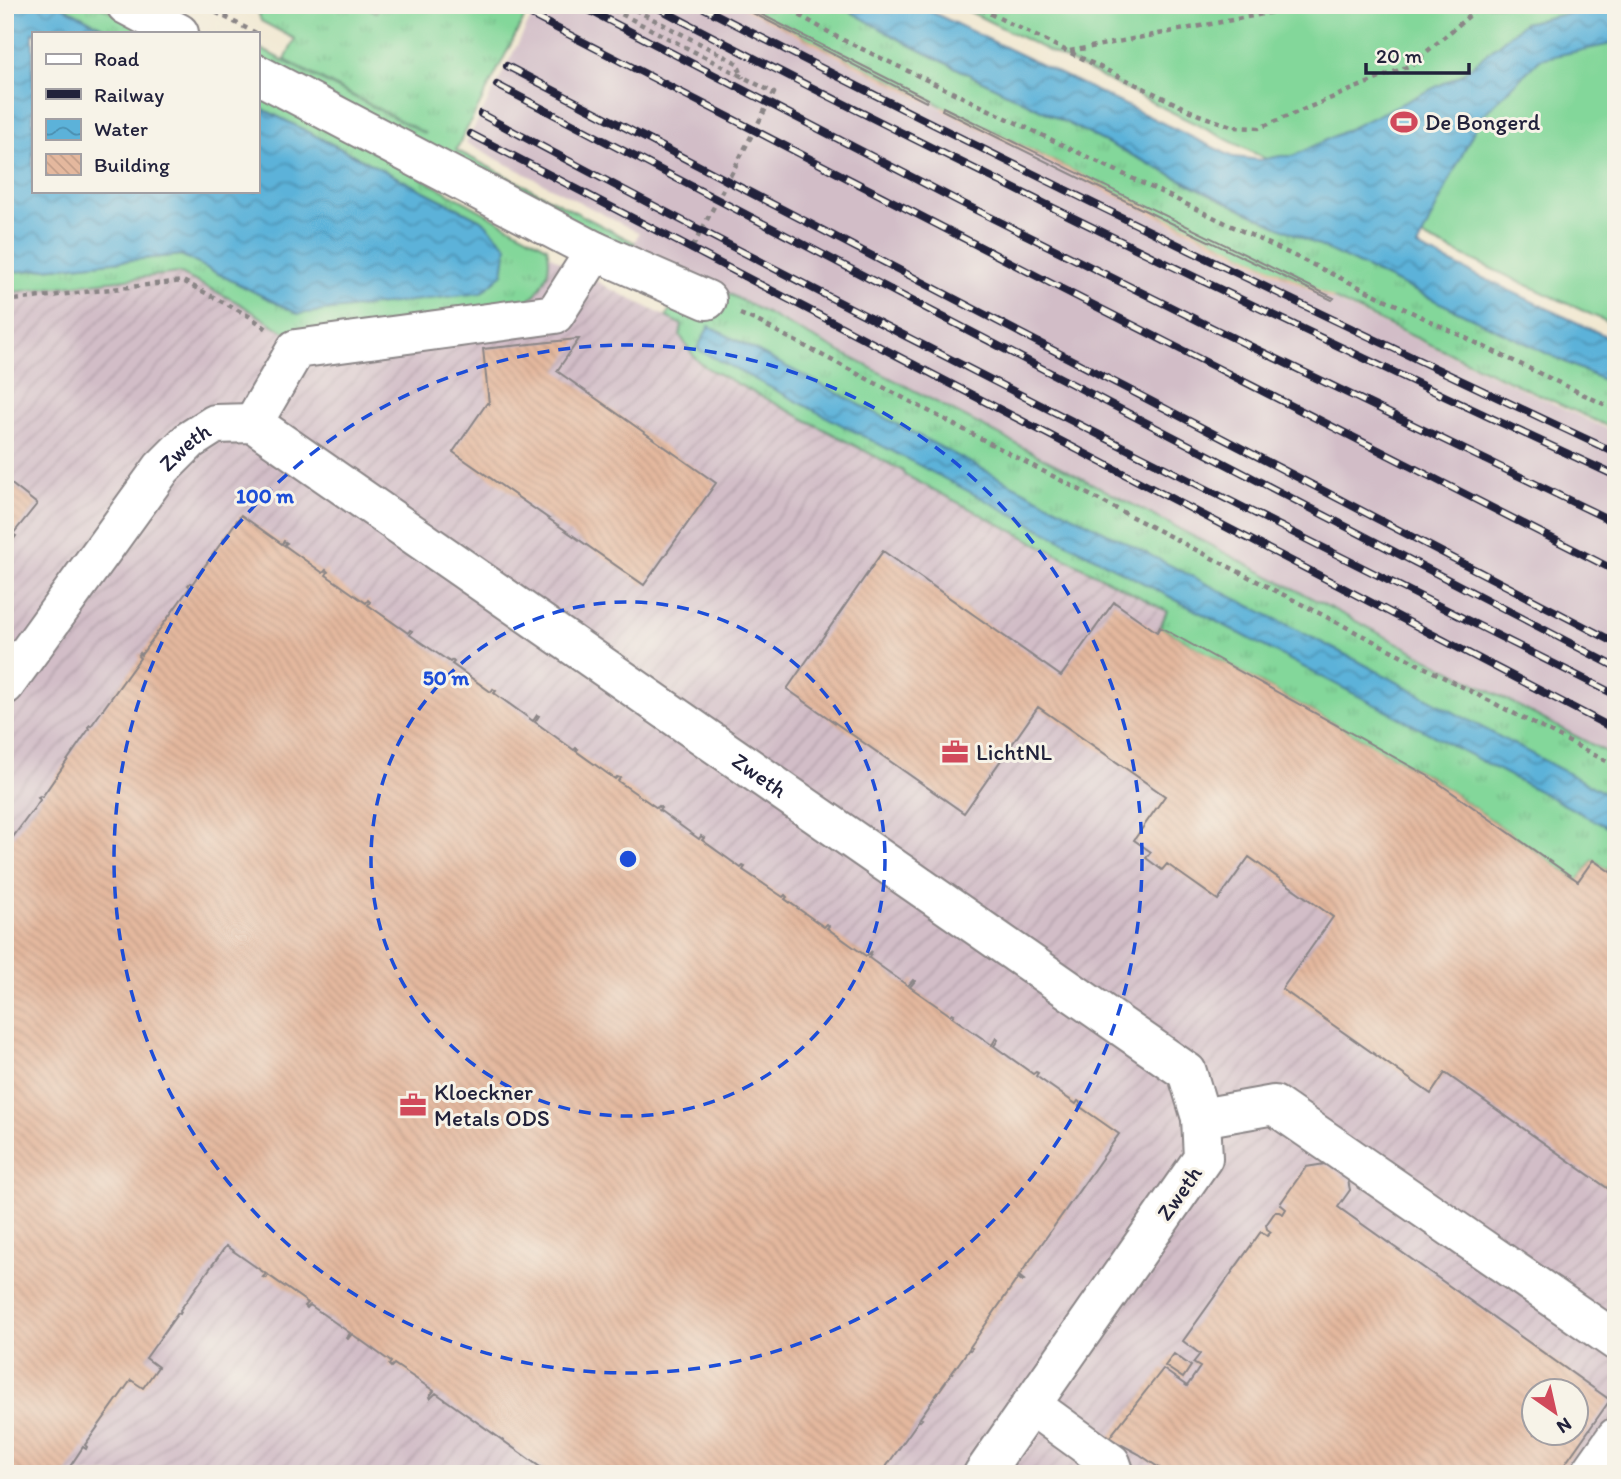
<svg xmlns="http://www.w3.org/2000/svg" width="1621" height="1479" viewBox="0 0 1621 1479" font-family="Itim,sans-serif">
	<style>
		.industrial { fill: url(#industrial-furrows); fill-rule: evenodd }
		.railway { fill: #d2bdc7 }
		.grass { fill: url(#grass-tufts); stroke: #527c6a; stroke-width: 2 }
		.pitch { fill: #83d79a; stroke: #527c6a; stroke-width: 2 }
		.water { fill: url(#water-waves); stroke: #3f6a8a; stroke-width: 2 }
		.building { fill: url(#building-back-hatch); fill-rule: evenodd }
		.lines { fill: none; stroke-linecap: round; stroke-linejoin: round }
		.minor-casing { stroke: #8a8586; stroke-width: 42 }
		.path { stroke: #8a8586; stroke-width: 4.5; stroke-dasharray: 5 5; stroke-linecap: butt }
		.minor { stroke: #fff; stroke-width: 38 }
		.rail-casing { stroke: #22223b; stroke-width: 8 }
		.rail { stroke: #f7f3e8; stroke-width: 5; stroke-dasharray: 16; stroke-linecap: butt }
		.ring { fill: none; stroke: #1d4ed8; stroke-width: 3.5; stroke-dasharray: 12 9 }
		.labels { text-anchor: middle; stroke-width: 6; stroke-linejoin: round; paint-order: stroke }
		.poi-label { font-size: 23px; fill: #22223b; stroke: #f7f3e8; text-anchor: start }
		.street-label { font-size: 23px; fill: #22223b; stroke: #f7f3e8 }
		.centre { fill: #1d4ed8; stroke: #f7f3e8; stroke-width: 3.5 }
		.ring-label { font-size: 21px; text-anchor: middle; font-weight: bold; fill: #1d4ed8; stroke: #f7f3e8; stroke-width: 6; stroke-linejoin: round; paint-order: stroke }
	</style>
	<defs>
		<pattern id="industrial-furrows" width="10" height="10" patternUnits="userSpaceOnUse" patternTransform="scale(1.75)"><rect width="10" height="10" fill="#d2bdc7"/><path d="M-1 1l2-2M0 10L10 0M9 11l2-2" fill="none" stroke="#b4a2ac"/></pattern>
		<pattern id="grass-tufts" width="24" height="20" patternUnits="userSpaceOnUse" patternTransform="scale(1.75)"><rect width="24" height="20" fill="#83d79a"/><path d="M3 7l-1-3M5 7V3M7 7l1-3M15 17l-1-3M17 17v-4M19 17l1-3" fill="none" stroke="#71b886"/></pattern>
		<pattern id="water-waves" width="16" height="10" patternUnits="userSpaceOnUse" patternTransform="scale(1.75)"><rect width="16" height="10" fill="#5cb2d9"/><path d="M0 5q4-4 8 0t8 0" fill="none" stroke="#4c90b1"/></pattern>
		<pattern id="building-back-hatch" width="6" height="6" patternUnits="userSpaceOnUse" patternTransform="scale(1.75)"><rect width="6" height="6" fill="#e4b89e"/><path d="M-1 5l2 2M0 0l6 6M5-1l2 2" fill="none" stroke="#c39e89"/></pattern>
	</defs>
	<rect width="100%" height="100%" fill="#f7f3e8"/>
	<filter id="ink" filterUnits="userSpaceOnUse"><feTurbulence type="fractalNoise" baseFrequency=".0143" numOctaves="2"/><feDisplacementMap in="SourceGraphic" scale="14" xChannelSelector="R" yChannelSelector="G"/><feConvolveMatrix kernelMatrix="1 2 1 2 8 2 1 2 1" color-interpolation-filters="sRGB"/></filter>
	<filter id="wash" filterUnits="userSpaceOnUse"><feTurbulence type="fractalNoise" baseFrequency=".00686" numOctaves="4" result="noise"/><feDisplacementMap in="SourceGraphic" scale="28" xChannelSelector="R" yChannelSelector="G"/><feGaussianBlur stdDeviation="1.57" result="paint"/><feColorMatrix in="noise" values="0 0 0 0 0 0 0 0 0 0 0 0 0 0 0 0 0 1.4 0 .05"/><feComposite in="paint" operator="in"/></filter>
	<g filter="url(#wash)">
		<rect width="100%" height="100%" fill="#f1e8d1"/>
		<path class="industrial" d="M5,5L33,33V191H257L507,246L529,244L609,288L683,325L680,335L694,356L1169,610L1160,628L1430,777L1577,881L1593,860L1616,876V1474H5ZM1534,1392H1576V1434H1534Z"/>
		<path class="railway" d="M538,5H737L1144,210L1340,304L1616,433V757L1019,447L630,251L639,233L466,143Z"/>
		<path class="grass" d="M59,5H98L152,33H114Z
			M256,5H364L376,12L380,5H531L456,150L635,243L630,251L257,58V47L426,134L285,60L295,39L261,21Z
			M742,5H839L908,44L1214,196L1616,386V430C1523,387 1430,345 1338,301C1139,204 940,106 742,5Z
			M257,88L547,247C553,269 545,284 530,300L294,338L237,302L179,273L5,293V273L181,255L298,314L483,221L257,106Z
			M714,286L1616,757V876L1593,860L1578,881L1430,777L1160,627L1167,611L905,475L903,471L717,373C697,365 691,353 680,335L682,325L666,317L670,310H702Z"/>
		<path class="pitch" d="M956,5H1616V326L1427,239Z"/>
		<path class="water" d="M5,5H59L114,33H33V191H257V106L483,221L507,246L503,274L481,293L298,314L181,255L5,273Z
			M839,5H917L1233,157L1260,160L1281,156H1293L1461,75L1524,23L1606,5H1616V43L1540,59L1480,118L1417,247L1616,341V386L1214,196L908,44Z
			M709,326L1013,485L1356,660L1616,799V832L1235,631L697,349Z"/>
		<g id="blocks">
			<path class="building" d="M737,5H743L928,99L926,102Z
				M943,107L1334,298L1332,300L1144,210L942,110Z
				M577,339H579L557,371L716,483L644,585L453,452L487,403L489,404L483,349Z
				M5,479L37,504L13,534L16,536L5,551Z
				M241,515L282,544L284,541L287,543L284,545L323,573L326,570L328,572L326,575L366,603L368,600L370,602L368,605L408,633L410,630L412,631L410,635L450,662L452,660L454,662L452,664L491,692L493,689L496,691L494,693L533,721L537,715L539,716L535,722L574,750L576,748L578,749L576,751L615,779L617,777L620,778L618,781L657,808L659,806L661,808L659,810L699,839L701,836L704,838L702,840L741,868L743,866L745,867L743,870L783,897L785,895L787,897L785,899L824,927L827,924L829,926L827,928L866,956L872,951L869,958L908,986L913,980L915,981L910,987L950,1015L952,1013L954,1014L952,1017L992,1045L996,1038L998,1040L994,1046L1033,1074L1036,1072L1038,1073L1036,1076L1076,1104L1078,1101L1081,1103L1079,1106L1119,1134L1019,1276L1024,1280L1022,1281L1018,1278L970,1347L972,1348L970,1350L969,1349L920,1418L922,1419L920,1421L919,1420L881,1474H550L436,1393L430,1399L429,1397L434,1391L394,1364L391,1367L389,1365L391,1362L352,1334L348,1339L347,1338L350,1333L310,1305L307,1308L305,1306L308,1303L268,1275L266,1278L263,1277L266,1274L226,1246L180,1310L181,1312L180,1314L178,1313L146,1358L158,1367L143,1388L131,1380L85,1445L87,1447L86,1449L83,1447L65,1474H5V848L40,800L38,797L40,796L42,797L89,729L88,727L90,725L91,726L140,658L138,656L140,653L141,655L190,587L188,585L190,583L192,584Z
				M883,551L1061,676L1114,602L1157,632L1160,627L1430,777L1578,881L1593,860L1616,876V1188L1613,1192L1445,1073L1431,1094L1282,989L1333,917L1249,857L1218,900L1167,864L1162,870L1146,858L1151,852L1134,840L1165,796L1038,707L964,813L787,689Z
				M1325,1164L1348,1180L1350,1190L1338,1207L1610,1400L1558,1474H1168L1139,1454L1109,1438L1163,1369L1187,1386L1200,1367L1193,1363L1200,1354L1183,1341L1260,1233L1261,1232L1267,1236L1271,1232L1267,1229L1266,1225L1275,1212H1279L1283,1214L1286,1209L1280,1204L1306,1167ZM1534,1392H1576V1434H1534Z
				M1174,1354L1191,1366L1183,1378L1165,1366Z"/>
		</g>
	</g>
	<g filter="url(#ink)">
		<use href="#blocks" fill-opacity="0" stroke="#8a8586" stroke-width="2"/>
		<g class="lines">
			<defs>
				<g id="minor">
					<path d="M126,5L179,33"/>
					<path d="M257,74L595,251L707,300"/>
					<path d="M253,423L296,349L555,314L595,251"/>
					<path id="s1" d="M5,685L162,468L190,440L215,424L253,423L1187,1072L1201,1118L1203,1158L983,1474"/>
					<path d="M1201,1118L1274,1105L1616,1341"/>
					<path d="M1031,1405L1111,1463L1115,1474"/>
					<path d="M1590,1474L1616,1437"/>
				</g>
			</defs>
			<use href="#minor" class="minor-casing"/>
			<path class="path" d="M378,5L379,6
				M604,5L774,93L690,252
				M626,5L737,63L743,78
				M782,5L837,37L1616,410
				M972,5L1199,115L1234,127L1259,128L1411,65L1482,5
				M207,8L256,33
				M226,18L232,5
				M1070,51L1310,5
				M5,301L183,281L249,316L267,329
				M740,314L755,320L1039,469L1616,766"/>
			<use href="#minor" class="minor"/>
			<defs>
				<path id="rail" d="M579,5L962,203L1217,330L1616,523
					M653,5C768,67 886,125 1003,183C1206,284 1410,381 1616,476
					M698,5C1001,161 1307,309 1616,453
					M533,16L1062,289L1616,571
					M507,66L1616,643
					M497,85L1616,667
					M481,114C856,315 1237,504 1616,695
					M471,134L1616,730"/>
			</defs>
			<use href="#rail" class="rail-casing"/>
			<use href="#rail" class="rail"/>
		</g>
	</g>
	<g class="ring">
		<circle cx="628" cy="859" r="257"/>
		<circle cx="628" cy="859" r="514"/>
	</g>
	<defs>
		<symbol id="stadium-bare" viewBox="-9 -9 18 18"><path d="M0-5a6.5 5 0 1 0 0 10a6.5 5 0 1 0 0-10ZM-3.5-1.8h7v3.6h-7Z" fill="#d1495b" stroke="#f7f3e8" stroke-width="2.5" paint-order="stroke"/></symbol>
		<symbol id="office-bare" viewBox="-9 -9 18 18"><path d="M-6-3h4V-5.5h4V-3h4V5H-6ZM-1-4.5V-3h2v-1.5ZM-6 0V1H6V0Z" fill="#d1495b" stroke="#f7f3e8" stroke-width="2.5" paint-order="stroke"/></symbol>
	</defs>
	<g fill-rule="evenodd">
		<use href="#stadium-bare" x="1385" y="103" width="38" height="38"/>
		<use href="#office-bare" x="936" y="733" width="38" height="38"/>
		<use href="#office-bare" x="394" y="1086" width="38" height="38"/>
	</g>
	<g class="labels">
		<g class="poi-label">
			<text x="1425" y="130">De Bongerd</text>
			<text x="976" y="760">LichtNL</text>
			<text x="434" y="1100">Kloeckner<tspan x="434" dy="26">Metals ODS</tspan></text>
		</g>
		<g class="street-label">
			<text dy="8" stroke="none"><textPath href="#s1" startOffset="299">Zweth</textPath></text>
			<text dy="8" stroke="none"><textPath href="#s1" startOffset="992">Zweth</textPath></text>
			<text transform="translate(1179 1193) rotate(-55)" y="8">Zweth</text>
		</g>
	</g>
	<circle cx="628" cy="859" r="10" class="centre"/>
	<g class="ring-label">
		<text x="265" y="503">100 m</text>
		<text x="446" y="685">50 m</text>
	</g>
	<rect width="1621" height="1479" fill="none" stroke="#f7f3e8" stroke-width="28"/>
	<rect x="32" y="32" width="228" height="161" fill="#f7f3e8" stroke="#a29fa3" stroke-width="2"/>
	<rect x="46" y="54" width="35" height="10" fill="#ffffff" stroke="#a29fa3" stroke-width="2"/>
	<text x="94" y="66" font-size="21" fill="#22223b">Road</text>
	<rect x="46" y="89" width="35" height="10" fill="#22223b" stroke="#a29fa3" stroke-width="2"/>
	<text x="94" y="102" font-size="21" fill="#22223b">Railway</text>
	<rect x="46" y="119" width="35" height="21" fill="url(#water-waves)" stroke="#a29fa3" stroke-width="2"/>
	<text x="94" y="136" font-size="21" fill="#22223b">Water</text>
	<rect x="46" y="154" width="35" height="21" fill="url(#building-back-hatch)" stroke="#a29fa3" stroke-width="2"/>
	<text x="94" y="172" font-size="21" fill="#22223b">Building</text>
	<g transform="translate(1555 1412) rotate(146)"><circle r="33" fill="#f7f3e8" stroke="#a29fa3" stroke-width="2"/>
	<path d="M0-5L12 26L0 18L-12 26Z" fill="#d1495b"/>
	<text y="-10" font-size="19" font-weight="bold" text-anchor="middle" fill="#22223b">N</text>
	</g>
	<path d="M1366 63v10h103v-10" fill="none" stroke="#22223b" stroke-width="3.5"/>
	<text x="1376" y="63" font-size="21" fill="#22223b" stroke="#f7f3e8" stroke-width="5" paint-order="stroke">20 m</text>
</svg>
